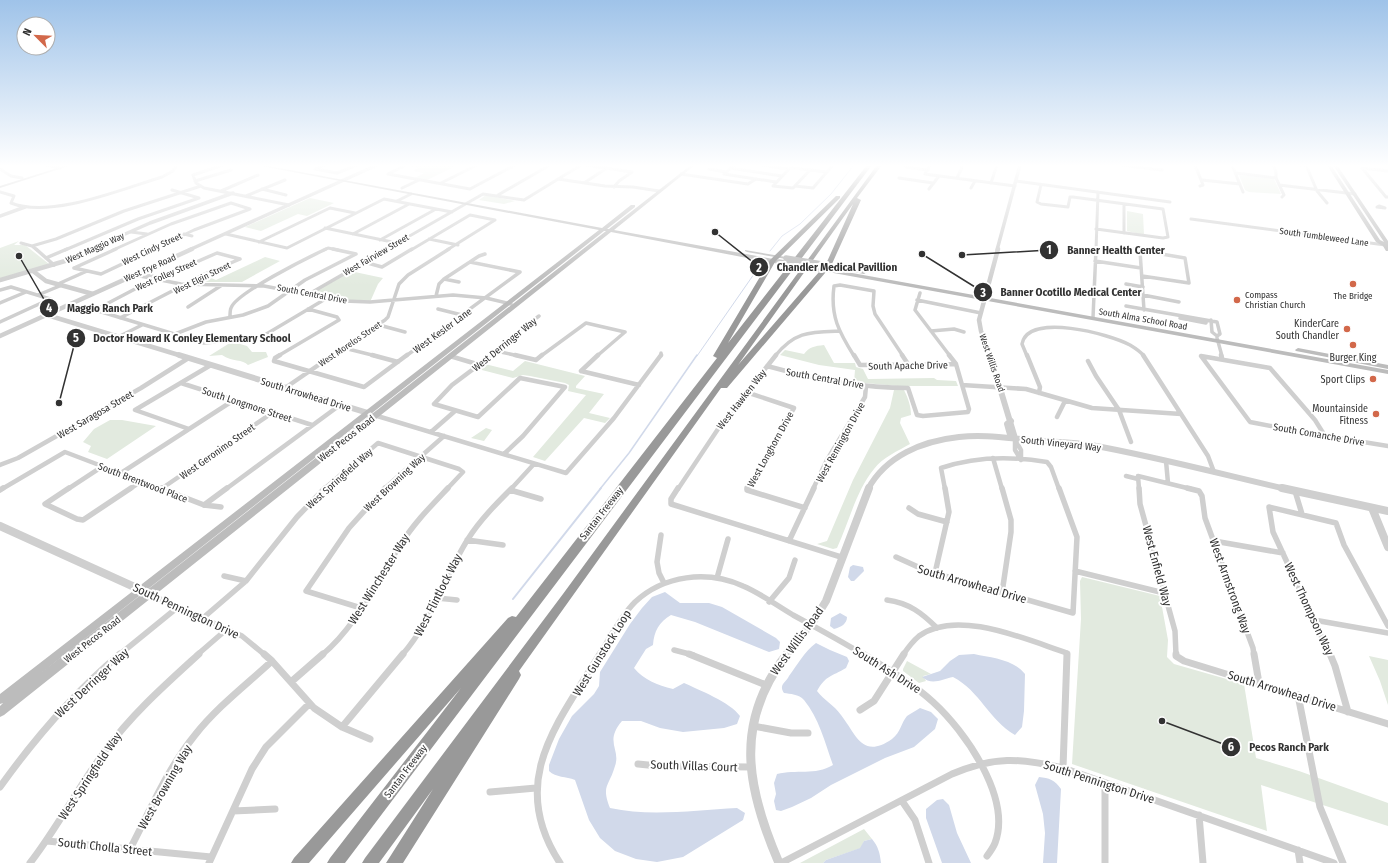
<svg xmlns="http://www.w3.org/2000/svg" width="1388" height="863" viewBox="0 0 1388 863" font-family="'Fira Sans Condensed',sans-serif">
	<style>
		.green { fill: #e2eadf }
		.water { fill: #d1d9ea }
		.lines { fill: none; stroke-linecap: round; stroke-linejoin: round }
		.stream-far2 { stroke: #d1d9ea; stroke-width: 1 }
		.stream-far1 { stroke: #d1d9ea; stroke-width: 1.5 }
		.stream { stroke: #d1d9ea; stroke-width: 2 }
		.minor-far4 { stroke: #cfcfcf; stroke-width: 3 }
		.minor-far3 { stroke: #cfcfcf; stroke-width: 3.5 }
		.minor-far2 { stroke: #cfcfcf; stroke-width: 4.5 }
		.minor-far1 { stroke: #cfcfcf; stroke-width: 5.5 }
		.minor { stroke: #cfcfcf; stroke-width: 7 }
		.tertiary-far4 { stroke: #cfcfcf; stroke-width: 3.5 }
		.tertiary-far3 { stroke: #cfcfcf; stroke-width: 4.5 }
		.tertiary-far2 { stroke: #cfcfcf; stroke-width: 6 }
		.tertiary-far1 { stroke: #cfcfcf; stroke-width: 8 }
		.tertiary { stroke: #cfcfcf; stroke-width: 9 }
		.secondary { fill: #bcbcbc; fill-rule: evenodd }
		.motorway { fill: #999; fill-rule: evenodd }
		.secondary-bridge { stroke: #bcbcbc; stroke-width: 5.5 }
		.poi-dot { fill: #d2684a; stroke: #fff; stroke-width: 1.5 }
		.labels { text-anchor: middle; stroke-width: 4; stroke-linejoin: round; paint-order: stroke }
		.far-street-label { font-size: 9px; fill: #323232; stroke: #fff }
		.far-poi-label { font-size: 9px; fill: #323232; stroke: #fff; text-anchor: start }
		.poi-label { font-size: 10px; fill: #323232; stroke: #fff; text-anchor: end }
		.street-label { font-size: 10px; fill: #323232; stroke: #fff }
		.near-street-label { font-size: 12px; fill: #323232; stroke: #fff }
		.leader { fill: none; stroke: #323232; stroke-width: 1.5 }
		.callout-dot { fill: #323232; stroke: #fff; stroke-width: 1.5 }
		.mark-label { font-size: 12px; text-anchor: middle; font-weight: bold; fill: #fff }
		.callout-label { font-size: 11px; text-anchor: middle; font-weight: bold; fill: #323232; stroke: #fff; stroke-width: 4; stroke-linejoin: round; paint-order: stroke }
	</style>
	<rect width="100%" height="100%" fill="#fff"/>
	<path class="green" d="M410,165H458L427,180L415,178L424,173L413,171L418,168L408,166Z
		M1239,175L1274,179L1281,194L1249,192L1245,190Z
		M486,195L515,201L504,204L479,200Z
		M310,198L334,203L307,216L298,214L261,231L245,227Z
		M1127,211L1143,214L1144,235L1127,231Z
		M19,241L14,245H25L49,264L0,279V248Z
		M265,257L280,261L242,282H195L206,276L216,280Z
		M350,271L383,278L378,284L370,302H360L309,294Z
		M239,340L241,341L240,344L247,346L252,352H266L268,357L248,365C243,359 232,362 222,355L209,356L233,341Z
		M824,345L834,363H855L856,367L863,369L868,379L934,378L937,380L956,381L958,386H898L854,382L855,370L819,365L780,355L785,350L804,354C809,347 815,346 824,345Z
		M525,361L585,376L576,386V388L604,394L589,413L610,418L605,423L584,418L545,461L533,457L586,395L568,391L569,385L565,383L530,376L523,375L513,378L478,369L485,364L513,371Z
		M894,390H904C908,398 911,406 911,415L901,418L900,423L910,444C898,451 883,457 874,469C856,491 849,522 837,548L833,549L817,544L827,541L853,480L890,408Z
		M110,420H122L156,426L107,459L88,452L91,446L83,442L94,429Z
		M486,428L492,430L484,441L471,438Z
		M1082,577L1160,596L1168,640L1167,657L1174,664L1244,684L1256,758L1299,771L1388,803V826L1261,785L1267,831L1072,764L1081,619L1080,581Z
		M1369,656L1388,660V705L1380,681Z
		M907,661L931,674L923,676L926,681L919,683L903,671V669Z
		M864,829L872,839L864,841L861,848L826,860L823,863H800Z"/>
	<path class="water" d="M853,565L863,567L864,571L854,581H851L848,577L850,567Z
		M665,592L680,603H709L722,607L776,638L780,642L779,649L769,652L695,622L671,615C659,622 654,631 653,645L646,649L634,668C644,680 657,685 673,689L684,683C699,690 730,702 740,716L737,724L724,728L683,732L660,728L641,721H622C604,742 621,749 615,766C609,787 601,785 610,808C650,817 696,810 737,808L745,813L743,820L683,857L657,862L636,859L615,851L600,838L589,820L575,780C566,776 556,778 549,771V765L559,739L572,716L594,694L599,686L600,672L630,624L642,608L652,597Z
		M840,613L847,617C847,624 841,627 834,629L830,626L831,618Z
		M816,643L830,650L847,657L849,661L846,668C831,677 826,675 817,691C824,700 834,705 841,715C856,734 862,760 892,739C901,732 901,723 907,716C911,713 916,711 920,708L931,712L938,719L935,729L914,747L885,758L831,785L811,798L792,807L781,811L776,810L774,801L776,794L774,783L777,774C796,769 815,776 833,765C825,743 819,718 804,700C799,694 790,694 784,693C782,690 781,687 783,684C785,681 788,679 789,676C798,664 804,652 816,643Z
		M974,654C992,658 1013,659 1025,674L1024,711L1022,727L1015,735C989,720 980,691 953,677C942,679 932,686 922,677L940,671L950,661L959,655Z
		M1039,777C1049,778 1055,780 1061,789L1057,863H1043L1045,833L1043,814L1035,785Z
		M943,799L949,805L957,833L971,863H942L926,818V809L937,800Z
		M872,839C878,846 880,853 881,863H823L826,860L860,848L864,841Z"/>
	<g class="lines">
		<path class="stream-far2" d="M770,251L782,236L800,224L831,194L854,165
			M697,356L761,264"/>
		<path class="stream-far1" d="M600,489L629,453L697,355"/>
		<path class="stream" d="M513,599L601,488"/>
		<path class="minor-far4" d="M47,165L60,168
			M223,165L193,175L196,183L204,188L289,205
			M586,165L632,172
			M734,165L724,174L776,182
			M761,165L789,169
			M930,165L925,174L1015,186
			M1120,165L1162,170
			M1195,165L1203,185L1200,186
			M1232,165L1243,192
			M1273,165L1276,172V178L1284,195L1282,197
			M1301,165H1306L1317,191L1327,203
			M906,167L928,170
			M730,168L782,176
			M1362,168L1386,197H1388
			M1362,168L1388,171
			M0,169L11,176L22,178
			M315,169L337,173L357,165
			M315,169L325,165
			M709,169L726,172
			M810,170L793,188L773,186L790,168H794L827,172
			M1236,173L1276,178
			M388,174L470,189L515,165
			M388,174L406,165
			M681,174L748,184L756,179
			M899,178L933,183
			M957,178L963,165
			M558,179L605,186L633,187L659,191
			M1202,180L1240,184
			M195,181L231,170
			M1016,181L1170,202
			M441,183L477,165
			M584,183L607,168
			M991,183L997,165
			M1041,185L1037,202L1041,204L1068,207L1070,197H1073L1163,209L1168,237L1163,238L1096,229
			M1279,185L1355,194
			M795,186L813,188L833,165
			M614,187L619,181L632,172
			M402,188L419,180
			M971,188L975,181
			M262,189L286,195
			M929,189L939,176
			M172,190L199,198
			M221,191L258,175
			M0,192L14,196L11,203C51,219 122,189 162,177L173,171L177,165
			M498,195L550,165
			M246,196L285,180
			M397,201L411,194
			M1124,204V233
			M1379,206L1385,208L1377,207Z
			M1191,219L1385,245
			M325,228L397,243
			M131,232L147,234
			M184,234L192,236
			M226,234L287,248L384,199L452,212
			M353,234L409,204
			M429,239L458,245
			M380,240L436,209
			M259,242L330,208L355,213
			M21,243L32,246L37,250
			M32,246L56,239L124,211L201,186
			M1125,248L1138,250
			M65,250L138,219L199,198
			M113,250L171,224L231,203L250,209
			M152,250L194,230L250,209
			M324,250L328,248L338,250
			M385,250L483,194L524,200L581,165
			M411,250L470,215L495,220
			M447,250L495,220
			M1096,250L1098,192"/>
		<path class="minor-far3" d="M36,249L54,265
			M333,249L356,254
			M1132,249L1185,258L1189,283L1142,276
			M1140,251L1144,310
			M46,258L67,249
			M1095,261L1141,268
			M364,262L382,267L412,249
			M470,262L520,272
			M74,268L116,249
			M74,268L101,274L154,249
			M140,273L155,277
			M135,275L181,284L264,286L344,301L370,302L453,295L486,298L511,304
			M444,279L459,282
			M58,284L87,271
			M1126,284L1143,287
			M0,290L11,287L50,299
			M920,293L915,310L950,356
			M309,294L387,249
			M38,295L62,285
			M1143,295L1179,302
			M436,296L439,284L444,279L479,256L485,254
			M917,300L981,313
			M0,303L26,292
			M1126,306L1217,322L1220,334L1217,336
			M188,307L222,285
			M438,309L462,315
			M95,310L135,289L217,253L240,259
			M95,310L204,343L215,342
			M230,317C230,314 230,310 231,308C236,293 309,257 326,249
			M120,318L205,274L240,259
			M1093,318L1096,249
			M1180,318L1206,323
			M1211,320L1212,332L1217,336
			M0,322L50,299
			M379,325L405,332
			M931,331L954,329L964,332
			M175,334L206,322L243,315L268,306L305,280L356,254
			M118,337L142,325
			M1217,338L1222,356
			M251,340L263,336L327,298
			M344,348L376,356
			M496,351L519,356
			M661,353V356
			M278,356L339,320L337,317L308,309
			M332,356L385,320L388,317L399,284L408,275L449,249
			M406,356L520,272
			M491,356L512,336L539,316
			M541,356L586,323L625,332
			M597,356L625,332
			M775,356C795,331 810,332 840,331
			M854,356C839,332 830,316 834,286L840,285L874,291L873,306L875,314L903,356
			M1027,356L1022,344C1028,312 1110,334 1130,345C1135,348 1140,351 1144,356"/>
		<path class="minor-far2" d="M280,355L275,358L274,361L364,387L407,355
			M372,355L398,362
			M492,355L452,385L434,404L478,417L520,378L565,387L523,436L504,454
			M515,355L536,360L542,355
			M854,355L860,365L956,364
			M902,355L908,364
			M1027,355L1040,387L1039,393
			M1143,355L1208,456L1214,472
			M1221,355L1222,358
			M450,356L480,365
			M1088,361L1096,376L1119,410L1131,442
			M767,366C814,379 860,388 908,388L917,415L923,416L968,412L969,409L956,364L949,355
			M581,371L639,385
			M581,371L598,355
			M181,383L312,425
			M962,385L1026,389L1092,408L1181,414
			M285,388L333,355
			M746,392L794,408L747,489
			M374,415L566,473L614,418L661,355
			M1057,417L1065,401
			M189,429L135,410L211,365
			M431,432L455,411
			M1325,436L1315,420L1270,368L1201,356L1250,422L1302,432L1388,446
			M1015,438V450L1021,460
			M1016,441L1021,450V460
			M993,458L1002,489
			M1166,461L1168,483
			M0,465L18,458L141,388L187,359
			M121,473L234,400
			M1126,476L1138,479
			M2,489L65,452L162,489
			M68,489L103,466
			M130,489L142,481
			M161,489L272,413
			M226,489L340,405
			M324,489L378,443L459,469L463,472L447,489
			M384,489L444,436
			M511,489L534,464
			M678,489L720,426L776,355
			M813,489L827,460L865,397L866,386
			M945,489L941,468C976,456 1011,456 1047,462L1051,467L1059,489
			M1139,489L1138,476L1191,489"/>
		<path class="minor-far1" d="M69,488L45,504L77,519L83,520L131,488
			M160,488L204,505L221,507
			M678,488L671,499V504L841,557
			M747,488V490L805,508
			M1002,488L1011,520V532L1002,593
			M1139,488L1140,504L1175,631L1176,655
			M1187,488L1199,491L1202,496L1205,518L1253,648L1254,655
			M161,489L162,488
			M0,490L3,488
			M510,490L541,499
			M1295,491L1302,514
			M204,505L227,488
			M909,508L918,514L947,522
			M661,535L657,562L659,573L664,583
			M467,540L503,545
			M789,541L814,488
			M1214,541L1283,553
			M896,557L927,571L1073,613L1077,537L1059,488
			M1075,571L1164,593
			M935,573L949,512L945,488
			M224,576L246,581
			M717,578L728,539
			M149,594L242,636L265,655
			M437,598L457,600
			M887,600C909,603 922,613 937,628
			M769,602L789,578L795,560
			M361,608L306,591L349,528L385,488
			M203,618L246,581L297,517L325,488
			M1314,620L1388,633
			M674,650L693,655
			M119,655L178,607
			M197,655L227,629
			M322,655C356,627 377,581 401,544C414,523 431,506 448,488
			M402,655C432,621 444,577 468,539C480,520 496,504 512,488
			M599,655C610,638 620,617 635,602C664,575 707,570 743,586C760,593 776,605 793,615C817,628 841,641 864,655
			M903,655C907,649 913,641 919,636C957,608 1027,640 1067,653V655
			M1330,655L1273,532L1269,507L1336,523L1344,545L1388,626"/>
		<path class="minor" d="M264,654L272,661L314,708L342,727L370,739
			M689,654L766,685
			M863,654C887,669 912,683 933,702C965,731 1012,798 995,843C993,848 990,852 987,856
			M1176,654V656L1184,661L1388,724
			M1254,654L1259,683
			M1330,654L1335,666L1348,712
			M291,682L323,654
			M1298,695L1320,807L1343,863
			M860,710L874,701L904,654
			M753,726L791,733H808
			M342,727L403,654
			M638,764L658,766L750,767
			M1063,768L1067,654
			M1105,783V863
			M0,787C35,738 74,693 120,654
			M490,792L536,788
			M902,801L915,820L929,863
			M233,811L275,809
			M1199,815L1203,863
			M47,841L211,857
			M130,849C150,811 167,769 195,735C217,707 246,685 272,661
			M1298,850L1300,863
			M30,863C58,827 78,787 105,751C132,714 165,685 199,654
			M209,863L252,769L266,747L309,704
			M560,863C507,782 557,724 600,654
			M781,863L952,774C995,756 1019,758 1063,768L1334,863"/>
		<path class="tertiary-far4" d="M0,216L25,207
			M89,250L150,223L233,193
			M189,250L377,165
			M997,250L1020,165"/>
		<path class="tertiary-far3" d="M33,271L46,281L93,294
			M0,280L65,261L92,249
			M47,315L182,356
			M0,336L192,249
			M990,356L981,331L979,320L998,249"/>
		<path class="tertiary-far2" d="M179,355L368,413
			M990,355L1015,438
			M1011,421L1007,424L1011,438
			M868,489C886,456 922,441 959,437C983,434 1007,438 1031,440C1051,442 1072,442 1091,445C1157,457 1221,474 1286,489"/>
		<path class="tertiary-far1" d="M1282,488L1388,511
			M1372,508L1388,547
			M0,526L141,590
			M786,655L815,619L826,601L869,488"/>
		<path class="tertiary" d="M779,863C747,789 733,723 787,654"/>
		<path class="secondary" d="M67,165H72L0,188V186Z
			M256,165H263L602,228L631,205H635V207L607,229H609L691,165H695L614,230L779,260L782,262L779,264L611,232L4,715L0,717V706L3,703L0,704V694L599,230ZM604,231H606L32,680Z
			M1327,165H1331L1380,240L1384,242L1333,165H1337L1388,241V251H1386L1383,246L1376,242Z
			M745,250L786,257L788,258L786,259L747,252L745,251Z
			M822,262L864,270L867,272L864,274L820,265V263Z
			M819,267L1388,370V374L817,270L816,269Z
			M1298,348L1388,365V369L1296,351L1295,350Z"/>
		<path class="motorway" d="M867,165H872L345,863H327L330,858L461,688L309,863H291L294,858L508,618L512,616L516,617L717,358L713,356L770,260L836,196H840V198L775,262L728,343Z
			M877,165H882L857,198L861,200L831,266L727,388H721L519,671L521,675L519,679L403,863H386L433,789L379,863H362L365,858L563,594ZM853,204L826,264L738,365Z"/>
		<path class="secondary-bridge" d="M786,258L822,264
			M779,262L819,269"/>
	</g>
	<linearGradient id="sky" x2="0" y2="1"><stop stop-color="#9fc3e9"/><stop offset="0.58" stop-color="#fff"/><stop offset="1" stop-color="#fff" stop-opacity="0"/></linearGradient>
	<rect width="1388" height="286" fill="url(#sky)"/>
	<g class="poi-dot">
		<circle cx="1353" cy="284" r="4"/>
		<circle cx="1237" cy="300" r="4"/>
		<circle cx="1347" cy="329" r="4"/>
		<circle cx="1353" cy="345" r="4"/>
		<circle cx="1373" cy="379" r="4"/>
		<circle cx="1376" cy="414" r="4"/>
	</g>
	<g class="labels">
		<g class="far-street-label">
			<text transform="translate(1324 237) rotate(8)" y="3">South Tumbleweed Lane</text>
			<text transform="translate(95 248) rotate(-24)" y="3">West Maggio Way</text>
			<text transform="translate(152 249) rotate(-25)" y="3">West Cindy Street</text>
			<text transform="translate(376 255) rotate(-30)" y="3">West Fairview Street</text>
			<text transform="translate(150 268) rotate(-24)" y="3">West Frye Road</text>
			<text transform="translate(166 275) rotate(-24)" y="3">West Folley Street</text>
			<text transform="translate(202 278) rotate(-26)" y="3">West Elgin Street</text>
			<text transform="translate(312 294) rotate(11)" y="3">South Central Drive</text>
			<text transform="translate(1143 319) rotate(10)" y="3">South Alma School Road</text>
			<text transform="translate(350 344) rotate(-34)" y="3">West Morelos Street</text>
			<text transform="translate(992 363) rotate(71)" y="3">West Willis Road</text>
		</g>
		<g class="far-poi-label">
			<text x="1245" y="298">Compass<tspan x="1245" dy="10">Christian Church</tspan></text>
			<text x="1353" y="299" text-anchor="middle">The Bridge</text>
		</g>
		<g class="poi-label">
			<text x="1339" y="327">KinderCare<tspan x="1339" dy="12">South Chandler</tspan></text>
			<text x="1353" y="361" text-anchor="middle">Burger King</text>
			<text x="1365" y="383">Sport Clips</text>
			<text x="1368" y="412">Mountainside<tspan x="1368" dy="12">Fitness</tspan></text>
		</g>
		<g class="street-label">
			<text transform="translate(442 330) rotate(-36)" y="4">West Kesler Lane</text>
			<text transform="translate(504 344) rotate(-39)" y="4">West Derringer Way</text>
			<text transform="translate(908 365) rotate(-1)" y="4">South Apache Drive</text>
			<text transform="translate(825 378) rotate(10)" y="4">South Central Drive</text>
			<text transform="translate(306 394) rotate(17)" y="4">South Arrowhead Drive</text>
			<text transform="translate(741 399) rotate(-52)" y="4">West Hawken Way</text>
			<text transform="translate(247 404) rotate(18)" y="4">South Longmore Street</text>
			<text transform="translate(95 414) rotate(-30)" y="4">West Saragosa Street</text>
			<text transform="translate(1319 434) rotate(10)" y="4">South Comanche Drive</text>
			<text transform="translate(346 438) rotate(-38)" y="4">West Pecos Road</text>
			<text transform="translate(840 442) rotate(-61)" y="4">West Remington Drive</text>
			<text transform="translate(1061 443) rotate(6)" y="4">South Vineyard Way</text>
			<text transform="translate(770 449) rotate(-61)" y="4">West Longhorn Drive</text>
			<text transform="translate(217 451) rotate(-35)" y="4">West Geronimo Street</text>
			<text transform="translate(339 478) rotate(-42)" y="4">West Springfield Way</text>
			<text transform="translate(143 482) rotate(21)" y="4">South Brentwood Place</text>
			<text transform="translate(394 482) rotate(-43)" y="4">West Browning Way</text>
			<text transform="translate(601 513) rotate(-52)" y="4">Santan Freeway</text>
			<text transform="translate(92 639) rotate(-38)" y="4">West Pecos Road</text>
			<text transform="translate(405 771) rotate(-53)" y="4">Santan Freeway</text>
		</g>
		<g class="near-street-label">
			<text transform="translate(1157 566) rotate(75)" y="4">West Enfield Way</text>
			<text transform="translate(379 579) rotate(-58)" y="4">West Winchester Way</text>
			<text transform="translate(972 584) rotate(16)" y="4">South Arrowhead Drive</text>
			<text transform="translate(1230 586) rotate(70)" y="4">West Armstrong Way</text>
			<text transform="translate(438 595) rotate(-63)" y="4">West Flintlock Way</text>
			<text transform="translate(1309 609) rotate(65)" y="4">West Thompson Way</text>
			<text transform="translate(186 611) rotate(25)" y="4">South Pennington Drive</text>
			<text transform="translate(797 641) rotate(-54)" y="4">West Willis Road</text>
			<text transform="translate(602 653) rotate(-58)" y="4">West Gunstock Loop</text>
			<text transform="translate(887 670) rotate(32)" y="4">South Ash Drive</text>
			<text transform="translate(92 683) rotate(-43)" y="4">West Derringer Way</text>
			<text transform="translate(1282 691) rotate(17)" y="4">South Arrowhead Drive</text>
			<text transform="translate(694 766) rotate(2)" y="4">South Villas Court</text>
			<text transform="translate(90 776) rotate(-56)" y="4">West Springfield Way</text>
			<text transform="translate(1099 782) rotate(18)" y="4">South Pennington Drive</text>
			<text transform="translate(165 787) rotate(-60)" y="4">West Browning Way</text>
			<text transform="translate(105 847) rotate(6)" y="4">South Cholla Street</text>
		</g>
	</g>
	<path class="leader" d="M962 255L1049 250M715 232L759 267M922 254L983 292M19 256L49 308M59 403L76 338M1162 721L1231 747"/>
	<g class="callout-dot">
		<circle cx="962" cy="255" r="4"/>
		<circle cx="715" cy="232" r="4"/>
		<circle cx="922" cy="254" r="4"/>
		<circle cx="19" cy="256" r="4"/>
		<circle cx="59" cy="403" r="4"/>
		<circle cx="1162" cy="721" r="4"/>
		<circle cx="1049" cy="250" r="10"/>
		<circle cx="759" cy="267" r="10"/>
		<circle cx="983" cy="292" r="10"/>
		<circle cx="49" cy="308" r="10"/>
		<circle cx="76" cy="338" r="10"/>
		<circle cx="1231" cy="747" r="10"/>
	</g>
	<g class="mark-label">
		<text x="1049" y="254">1</text>
		<text x="759" y="272">2</text>
		<text x="983" y="297">3</text>
		<text x="49" y="312">4</text>
		<text x="76" y="342">5</text>
		<text x="1231" y="751">6</text>
	</g>
	<g class="callout-label">
		<text x="1116" y="254">Banner Health Center</text>
		<text x="837" y="271">Chandler Medical Pavillion</text>
		<text x="1071" y="296">Banner Ocotillo Medical Center</text>
		<text x="110" y="312">Maggio Ranch Park</text>
		<text x="192" y="342">Doctor Howard K Conley Elementary School</text>
		<text x="1289" y="751">Pecos Ranch Park</text>
	</g>
	<g transform="translate(36 36) rotate(294)"><circle r="19" fill="#ffffff" stroke="#adadad"/>
	<path d="M0-3L7 15L0 10L-7 15Z" fill="#d2684a"/>
	<text y="-6" font-size="11" font-weight="bold" text-anchor="middle" fill="#323232">N</text>
	</g>
</svg>
